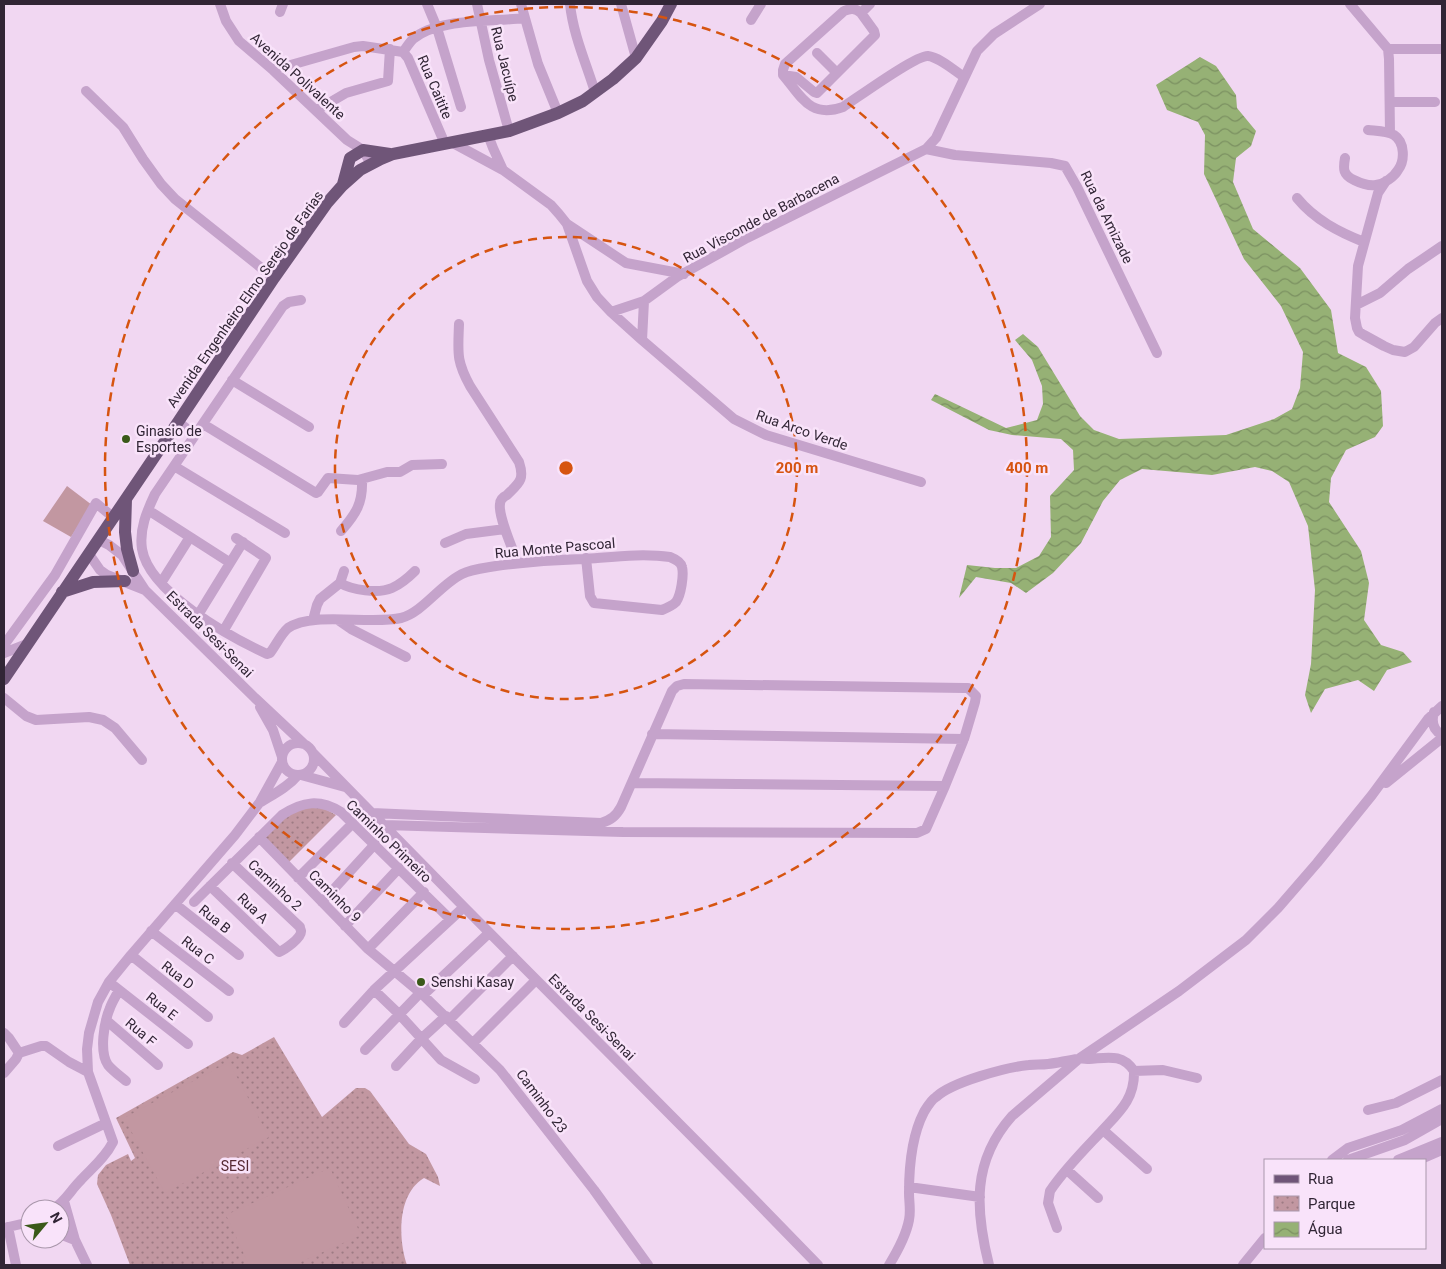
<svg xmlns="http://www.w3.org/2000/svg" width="1446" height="1269" viewBox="0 0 1446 1269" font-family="Roboto,sans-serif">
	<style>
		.park { fill: url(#park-dots) }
		.garden { fill: #c297a1 }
		.water { fill: url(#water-waves) }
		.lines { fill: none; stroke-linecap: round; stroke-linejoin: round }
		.minor { stroke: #c5a3cb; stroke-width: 10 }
		.major { stroke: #6f5578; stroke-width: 12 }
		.ring { fill: none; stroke: #d65410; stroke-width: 2.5; stroke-dasharray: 9 6 }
		.poi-dot { fill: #3a5919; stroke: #f9e3fa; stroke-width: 2 }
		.labels { text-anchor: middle; stroke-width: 5; stroke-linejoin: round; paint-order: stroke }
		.street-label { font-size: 14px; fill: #312535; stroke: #f9e3fa }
		.poi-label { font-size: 14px; fill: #312535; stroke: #f9e3fa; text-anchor: start }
		.park-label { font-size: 14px; fill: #552832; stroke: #f9e3fa }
		.centre { fill: #d65410; stroke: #f9e3fa; stroke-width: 2.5 }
		.ring-label { font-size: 15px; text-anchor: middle; font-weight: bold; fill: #d65410; stroke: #f9e3fa; stroke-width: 5; stroke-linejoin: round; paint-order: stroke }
	</style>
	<defs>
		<pattern id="park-dots" width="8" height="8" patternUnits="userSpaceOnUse" patternTransform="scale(1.25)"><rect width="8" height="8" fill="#c297a1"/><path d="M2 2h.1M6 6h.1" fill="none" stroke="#9e7b84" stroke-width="1.8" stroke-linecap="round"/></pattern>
		<pattern id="water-waves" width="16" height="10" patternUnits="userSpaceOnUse" patternTransform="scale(1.25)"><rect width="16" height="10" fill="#96b175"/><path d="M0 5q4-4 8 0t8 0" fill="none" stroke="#7b9061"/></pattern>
	</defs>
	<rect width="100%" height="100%" fill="#f1d7f2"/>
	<path class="park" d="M322,807L336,815L288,863L262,837L293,809Z
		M274,1037L322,1117L356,1088H365L370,1091L409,1144L426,1154L438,1177L440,1186L424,1178C397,1194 398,1239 407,1265H130L111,1215L97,1184L98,1175L106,1165L128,1154L131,1161L135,1158L116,1118L233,1052L242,1055Z"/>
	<path class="garden" d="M67,486L92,505L71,537L43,521Z
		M229,1062L269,1137L165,1193L124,1118Z
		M330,1168L361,1235L294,1265H249L226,1215Z"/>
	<path class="water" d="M1200,57L1216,66L1236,95L1237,108L1256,131L1251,146L1236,158L1233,182L1253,229L1300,268L1331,310L1338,353L1366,367L1381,391L1383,426L1375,437L1346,450L1331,478L1329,502L1361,551L1369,583L1364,620L1381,645L1403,652L1412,662L1387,670L1374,691L1358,680L1325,689L1311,713L1305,695L1311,664L1315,590L1308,526L1289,482L1272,471L1255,467L1212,475L1142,469L1120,480L1103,501L1081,543L1053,573L1026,593L1011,583L976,577L959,598L967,565L995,568H1016L1039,556L1051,537L1050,496L1074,470L1073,450L1061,439L1012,435L989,430L931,400L935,394L1006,428L1037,420L1043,404L1042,386L1032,360L1015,340L1023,334L1038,347L1080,416L1094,430L1119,439L1226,435L1274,419L1292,409L1300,388L1303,352L1281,306L1244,259L1204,174L1205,135L1198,122L1167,110L1156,85Z"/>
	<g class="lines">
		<path class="minor" d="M220,4L226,21L239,41L273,70L347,140L363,150L371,164
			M427,4L437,28L461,107
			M477,4L489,60L509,131
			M521,4L538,64L558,113
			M570,4C573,34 586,63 595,92
			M621,4L636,58
			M870,4L861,13C855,8 851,8 844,11L785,64L783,70V75C801,96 810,119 843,107C857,98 916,55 928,56C939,57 955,71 964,77
			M1350,4L1388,49
			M280,12L283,4
			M751,20L761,4
			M1388,49L1389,59L1390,133
			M1388,49H1442
			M403,52C406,48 409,43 413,39C437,18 493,22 524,18
			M403,52L408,58L445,144
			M817,53L837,73
			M273,70L354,47L363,46L403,52
			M783,75L796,77L814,92L817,93L875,35L874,31L861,13
			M86,91L123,127L143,159L161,184L175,199L274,278
			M1390,102H1435
			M317,110L346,93L388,81L390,49
			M488,135L493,148L503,170
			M453,143L503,170L551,205L559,214L567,224L587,281L597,297L611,312L642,340L734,419L766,435L921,482
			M926,149L955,155L1051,163L1065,166L1077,187L1157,353
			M1345,158C1343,169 1343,175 1354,180C1360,183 1369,186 1376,185C1384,184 1394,177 1398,170C1405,161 1405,142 1394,135C1387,131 1376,131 1368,130
			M1386,181L1378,193L1358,266L1355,318L1357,328L1359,332L1364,335L1384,346L1393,350L1405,352L1414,347L1435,323L1442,318
			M1297,198C1315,220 1339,232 1364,242
			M567,224L626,263L684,274
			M301,300L289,302L283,306L155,494C147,511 139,529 142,549C149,592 230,637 267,654L270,653C276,645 281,634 288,628C313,611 370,625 401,618C422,613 441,584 462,574C472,569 485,568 496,566C525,562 554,560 583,559C612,557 642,553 670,557C675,559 681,562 682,567C684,575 681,595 676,602C672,606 667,608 662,610L594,603L590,596L586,558
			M1356,305L1380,293L1408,269L1442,246
			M611,312L644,301L677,277L747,238L926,149L936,138L977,51L994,34L1040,4
			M459,324C458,353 456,360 470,386L519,462C525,480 519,483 507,495C503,497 500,499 500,504C498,516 513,550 518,563
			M642,340L644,301
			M232,380L309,427
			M178,422L195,435
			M203,424L316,493L318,492L328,478L358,480L387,472H400L412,465L442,464
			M174,466L285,533
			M148,510L229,562
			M341,531C356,514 363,503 362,480
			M99,540L109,545L122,555L145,590L255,698L304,744
			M445,543L466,534L505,529
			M89,554L100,570L107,575L145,590
			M161,583L190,537
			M340,583C352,590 378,594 392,588C401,584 408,578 415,571
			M198,615L243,542
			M313,620L317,605L320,599L340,583L344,571
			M338,620L351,629L406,657
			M224,630L266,558L236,538
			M4,645L55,575L96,503L114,518
			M4,653L27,644
			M4,698L26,716L36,720L89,717L103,720L115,728L142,760
			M260,707L273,730L282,757
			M1434,712C1431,722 1433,730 1442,735
			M652,734L964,739
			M282 759a16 16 0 1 1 32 0a16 16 0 1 1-32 0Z
			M313,753L464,907L745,1190L818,1265
			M301,775L345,787
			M632,783L945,786
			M1386,783L1442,738
			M261,802C274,794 288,787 298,775
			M372,813L601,823C611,820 616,816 621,807L672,691L677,686L684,684L964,688H968L976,696L975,702L964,739L945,786L926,829L917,833L623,832L384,825
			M259,837L368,949L423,995L500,1070L594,1190L648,1265
			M298,878L353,823
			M210,886L279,952C284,950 302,938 301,931C301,930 300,929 300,927L232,863
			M194,902L282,815C303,801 320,799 341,812L450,919
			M322,902L375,844
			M175,904L239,955
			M345,926L399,868
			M151,931L229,991
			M368,949L424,892
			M131,955L208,1017
			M114,986L188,1044
			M119,990C116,996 112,1002 110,1008C104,1022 99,1052 108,1065C113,1071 120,1076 126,1081
			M374,990L399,1014L441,1060L475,1079
			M423,995L489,933
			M106,1020L158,1065
			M449,1020L513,956
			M344,1023L374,990L464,907
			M4,1033L9,1038L19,1053
			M473,1043L536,980
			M365,1050L420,993
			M19,1053L41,1046H46L69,1062L88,1072
			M396,1066L422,1038L446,1016
			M4,1073L16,1059L19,1053
			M1368,1110L1396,1103L1442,1080
			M1103,1130L1147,1169
			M58,1146L106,1123
			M1332,1160L1348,1148L1402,1130L1442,1109
			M1348,1160L1405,1140L1442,1119
			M1398,1160L1442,1142
			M1419,1160L1442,1150
			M1067,1170L1098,1198
			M909,1187L980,1197
			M53,1209C65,1202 70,1191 80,1181C92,1168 105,1158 113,1142L88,1072L87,1049L89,1033L98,1002L109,982L131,955L235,835L260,802L282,762
			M8,1227L16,1265
			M4,1228L30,1222
			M1057,1228L1048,1203L1050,1191C1064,1170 1083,1151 1100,1133C1118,1113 1135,1100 1134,1071
			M60,1234L75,1240L64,1201
			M75,1240L87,1265
			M889,1265C897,1252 906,1236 909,1220C911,1211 909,1202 909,1193C909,1168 912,1135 924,1112C927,1107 931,1100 936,1097C952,1082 1007,1067 1029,1065C1035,1064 1041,1065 1048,1064C1058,1063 1068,1060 1078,1059C1082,1058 1085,1059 1089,1059C1107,1058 1122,1053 1134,1071L1163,1070L1197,1078
			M989,1265C975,1209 972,1161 1012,1116L1080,1058L1179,991L1246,940L1278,908L1317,863L1372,795L1428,719L1442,706
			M1243,1265L1265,1238"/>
		<path class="major" d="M343,184L350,158L363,150L390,154
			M126,499L125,532L127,549L133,571
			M62,592L93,582L125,581
			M4,679L178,422L274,278L327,203L342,186L360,170L381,159L393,154L509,131L558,113L583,101L613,79L636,58L662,21L671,4"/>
	</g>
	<g class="ring">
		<circle cx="566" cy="468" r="231"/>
		<circle cx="566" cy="468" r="461"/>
	</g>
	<g class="poi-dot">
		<circle cx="126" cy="439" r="5"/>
		<circle cx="421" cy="982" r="5"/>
	</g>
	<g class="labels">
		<g class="street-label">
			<text transform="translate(505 64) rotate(76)" y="5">Rua Jacuípe</text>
			<text transform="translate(298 76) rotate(42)" y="5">Avenida Polivalente</text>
			<text transform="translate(435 87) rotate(67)" y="5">Rua Caitite</text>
			<text transform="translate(1107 217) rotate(64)" y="5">Rua da Amizade</text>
			<text transform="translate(761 218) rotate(-28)" y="5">Rua Visconde de Barbacena</text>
			<text transform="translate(245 299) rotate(-55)" y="5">Avenida Engenheiro Elmo Serejo de Farias</text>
			<text transform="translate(802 430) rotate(19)" y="5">Rua Arco Verde</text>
			<text transform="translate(555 548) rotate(-5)" y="5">Rua Monte Pascoal</text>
			<text transform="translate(210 634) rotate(45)" y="5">Estrada Sesi-Senai</text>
			<text transform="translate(389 841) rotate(44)" y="5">Caminho Primeiro</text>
			<text transform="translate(275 885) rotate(43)" y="5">Caminho 2</text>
			<text transform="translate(335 896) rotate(45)" y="5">Caminho 9</text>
			<text transform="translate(253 908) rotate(44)" y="5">Rua A</text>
			<text transform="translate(215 919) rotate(39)" y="5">Rua B</text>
			<text transform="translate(198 950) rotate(38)" y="5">Rua C</text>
			<text transform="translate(178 975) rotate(38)" y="5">Rua D</text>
			<text transform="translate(162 1006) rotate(38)" y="5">Rua E</text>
			<text transform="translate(592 1017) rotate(45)" y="5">Estrada Sesi-Senai</text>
			<text transform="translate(141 1032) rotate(40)" y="5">Rua F</text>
			<text transform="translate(542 1101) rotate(53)" y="5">Caminho 23</text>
		</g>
		<g class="poi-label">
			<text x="136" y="436">Ginasio de<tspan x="136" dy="16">Esportes</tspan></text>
			<text x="431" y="987">Senshi Kasay</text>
		</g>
		<g class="park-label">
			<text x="235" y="1171">SESI</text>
		</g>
	</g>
	<circle cx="566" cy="468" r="8" class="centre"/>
	<g class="ring-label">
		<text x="797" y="473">200 m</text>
		<text x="1027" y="473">400 m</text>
	</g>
	<rect width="1446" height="1269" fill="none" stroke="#312535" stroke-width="10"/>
	<rect x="1264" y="1159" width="162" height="90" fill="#f9e3fa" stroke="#a997ab"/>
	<rect x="1274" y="1175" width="25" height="8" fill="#6f5578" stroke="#a997ab"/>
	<text x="1308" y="1184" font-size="15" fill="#312535">Rua</text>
	<rect x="1274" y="1196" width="25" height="15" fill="url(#park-dots)" stroke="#a997ab"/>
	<text x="1308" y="1209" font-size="15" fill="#312535">Parque</text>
	<rect x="1274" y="1222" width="25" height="15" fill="url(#water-waves)" stroke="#a997ab"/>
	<text x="1308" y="1234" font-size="15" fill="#312535">Água</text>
	<g transform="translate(45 1224) rotate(61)"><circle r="24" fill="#f9e3fa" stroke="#a997ab"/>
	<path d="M0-4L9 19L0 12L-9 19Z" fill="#3a5919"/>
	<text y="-8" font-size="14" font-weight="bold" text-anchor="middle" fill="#312535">N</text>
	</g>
</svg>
